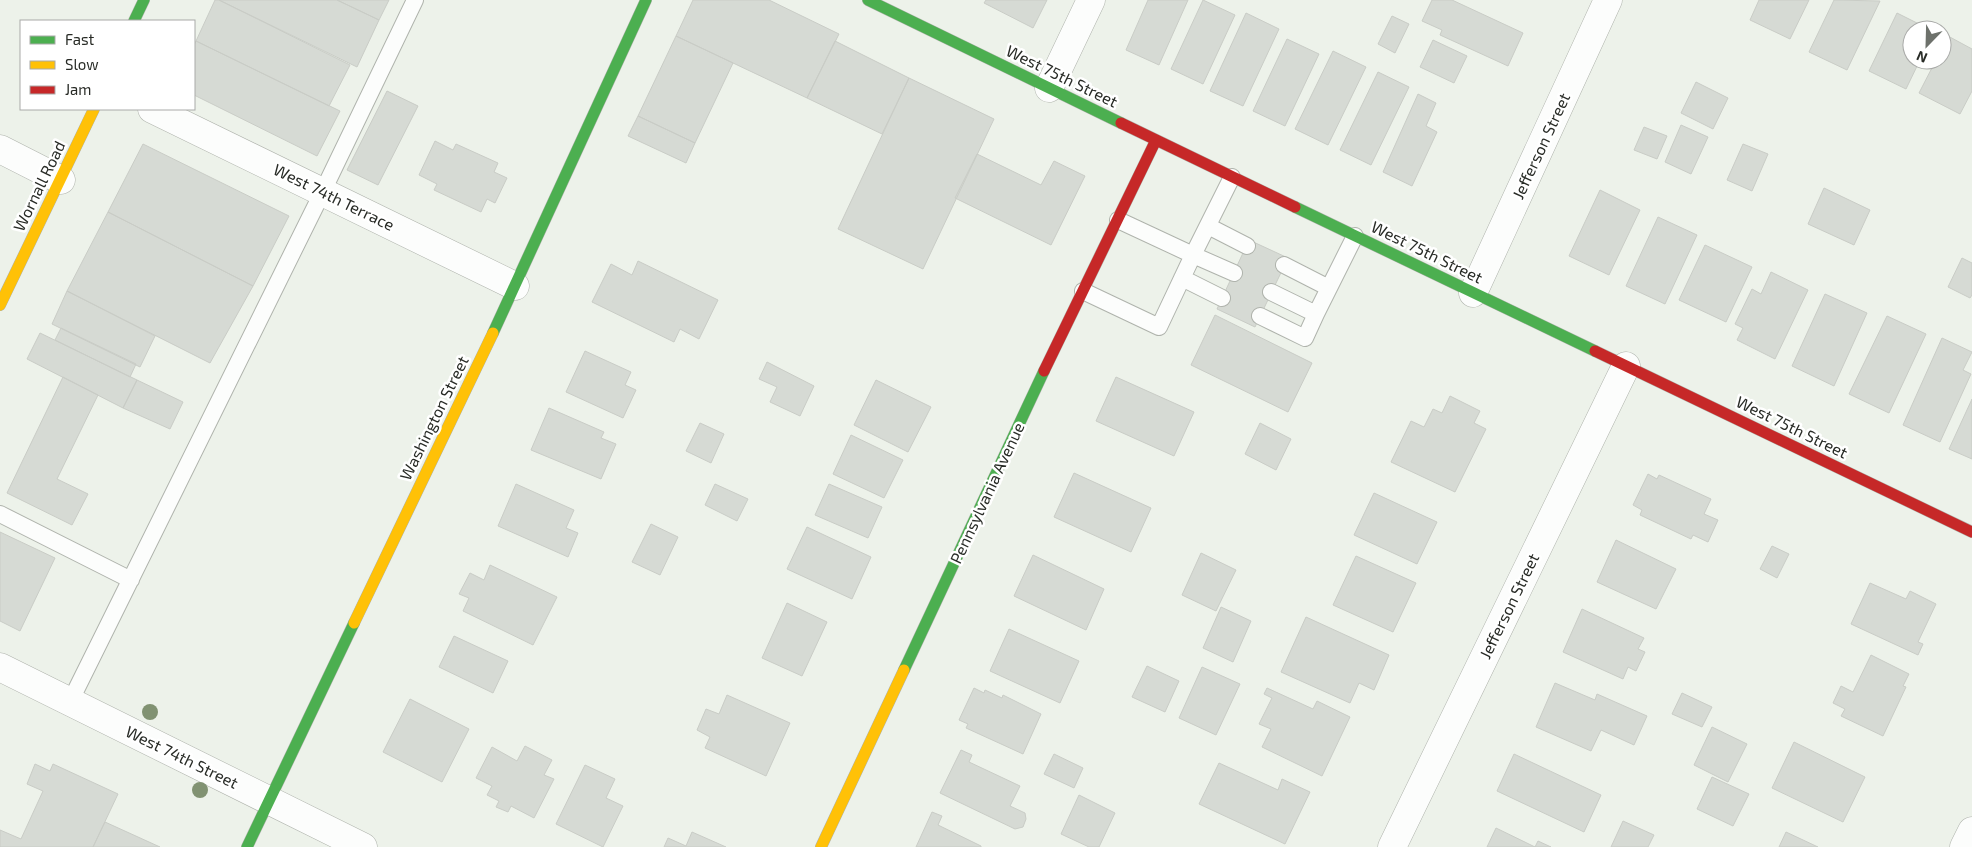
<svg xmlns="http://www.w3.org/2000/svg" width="1972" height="847" viewBox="0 0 1972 847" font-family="'Exo 2',sans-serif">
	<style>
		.building { fill: #d6dad4; stroke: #c9ccc6 }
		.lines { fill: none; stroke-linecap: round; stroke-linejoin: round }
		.lane-casing { stroke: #afb3ac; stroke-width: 18 }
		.street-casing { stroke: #afb3ac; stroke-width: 29 }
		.fast-casing { stroke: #afb3ac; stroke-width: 12 }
		.slow-casing { stroke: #afb3ac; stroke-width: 12 }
		.jam-casing { stroke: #afb3ac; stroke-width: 12 }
		.lane { stroke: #fcfdfc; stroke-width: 16 }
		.street { stroke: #fcfdfc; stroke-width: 28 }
		.fast { stroke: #4caf50; stroke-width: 11 }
		.slow { stroke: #ffc107; stroke-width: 11 }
		.jam { stroke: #c62828; stroke-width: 11 }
		.tree { fill: #819272 }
		.labels { text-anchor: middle; stroke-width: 5; stroke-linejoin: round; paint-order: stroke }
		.street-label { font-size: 16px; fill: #282b26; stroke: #fff }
	</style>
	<rect width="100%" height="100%" fill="#edf2ea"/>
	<path class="building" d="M215,0H219L350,65L329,106L196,41Z
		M219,0H337L379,20L357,67Z
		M337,0H389L379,20Z
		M693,0H769L839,34L807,98L676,36Z
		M986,0H1047L1033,28L984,3Z
		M1148,0H1188L1159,65L1126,50Z
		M1203,0L1235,15L1203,84L1171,69Z
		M1432,0H1452L1523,33L1508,66L1440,35L1442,30L1422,21Z
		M1759,0H1809L1790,39L1750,20Z
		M1834,0L1880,1L1847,70L1809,52Z
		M1246,13L1279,29L1243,106L1210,91Z
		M1897,13L1931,30H1912V60H1920L1906,89L1869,71Z
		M1392,16L1409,24L1395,53L1378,44Z
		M676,36L733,63L695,143L638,116Z
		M1948,36L1972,49V91L1960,114L1919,93L1936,60H1942V48Z
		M1287,39L1319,54L1285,126L1253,111Z
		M1433,40L1467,56L1454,83L1420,67Z
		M196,41L340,111L317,156L194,95V45Z
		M835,41L909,78L882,134L807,98Z
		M1333,51L1366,67L1328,145L1295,129Z
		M1378,72L1409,87L1371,165L1340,150Z
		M909,78L994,119L923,269L838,229Z
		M1696,82L1728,98L1713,129L1681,113Z
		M387,91L418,106L378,185L347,170Z
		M1418,94L1436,103L1426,126L1437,132L1412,186L1383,172Z
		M638,116L695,143L686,163L628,136Z
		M1681,125L1708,137L1691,174L1665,162Z
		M1644,127L1667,136L1657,159L1634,150Z
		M435,141L453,150L456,144L498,163L494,172L507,178L495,203L487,199L481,212L434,190L437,184L419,175Z
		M143,144L289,216L253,286L108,212Z
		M1743,144L1768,154L1752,191L1727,180Z
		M977,154L1041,185L1054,161L1085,176L1051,245L955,198Z
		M1824,188L1870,210L1854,245L1808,224Z
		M1600,190L1640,210L1609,275L1569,256Z
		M108,212L253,286L210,363L67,291Z
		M1658,217L1697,235L1665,304L1626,286Z
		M1249,240L1288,258L1255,327L1217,309Z
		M1705,245L1752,267L1726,322L1679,300Z
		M1962,258L1972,263V295L1970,298L1948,287Z
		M638,261L718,300L699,339L680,329L674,342L592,302L611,264L632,275Z
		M1771,272L1808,290L1775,359L1737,340L1743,328L1735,324L1752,289L1761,294Z
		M67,291L155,336L140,367L52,324Z
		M1825,294L1867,313L1834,386L1792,366Z
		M1215,315L1312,363L1288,412L1191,365Z
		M1887,316L1926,334L1889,413L1849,394Z
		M61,328L136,364L130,377L55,340Z
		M40,333L137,380L123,408L27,359Z
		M1942,338L1972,352L1963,370L1971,374L1940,442L1903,425Z
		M585,351L631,372L625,385L636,390L623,418L566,392Z
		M767,362L814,386L800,416L770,402L777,387L759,379Z
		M63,377L98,395L57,479L88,494L72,525L7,493Z
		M1116,377L1194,412L1174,456L1096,421Z
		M137,380L183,402L170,429L123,408Z
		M876,380L931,407L908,452L854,425Z
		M1450,396L1480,411L1474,423L1486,429L1455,492L1391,462L1411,421L1424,427L1433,409L1442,413Z
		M1972,399V459L1949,449Z
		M549,408L604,432L601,438L616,444L601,479L531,450Z
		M700,423L724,434L711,463L686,451Z
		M1260,423L1291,439L1276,470L1245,454Z
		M851,435L903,460L884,498L833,474Z
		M1074,473L1151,508L1131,552L1054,517Z
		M1648,474L1657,479L1659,475L1711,499L1704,514L1718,520L1708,542L1693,535L1691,539L1640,515L1642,510L1633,505Z
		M516,484L574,510L566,528L578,533L568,557L498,526Z
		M715,484L748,499L737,521L705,505Z
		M829,484L882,507L868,538L815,515Z
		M1374,493L1437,522L1417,564L1354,535Z
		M651,524L678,537L660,575L632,562Z
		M807,527L871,557L852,599L787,569Z
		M0,532L55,558L20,631L0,621Z
		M1616,540L1676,569L1656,609L1597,582Z
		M1772,546L1789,554L1777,578L1760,569Z
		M1201,553L1236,570L1216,611L1182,595Z
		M1033,555L1104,589L1086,630L1014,596Z
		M1356,556L1416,583L1393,632L1333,605Z
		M490,565L557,597L533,645L463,611L469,598L459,594L470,573L484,580Z
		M1870,583L1906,599L1910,591L1936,604L1918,642L1923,644L1918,655L1851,624Z
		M787,603L827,622L802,676L762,658Z
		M1221,607L1251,621L1233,662L1203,648Z
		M1582,609L1644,638L1638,649L1645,652L1636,671L1628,667L1623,679L1563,652Z
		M1306,617L1389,655L1374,690L1359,683L1350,703L1281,672Z
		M1009,629L1079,661L1060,703L990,671Z
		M454,636L508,661L493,693L439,667Z
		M1871,655L1909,674L1903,686L1906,687L1883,736L1841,716L1845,709L1833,703L1841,686L1853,692Z
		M1147,666L1179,681L1165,712L1132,697Z
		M1202,667L1240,684L1216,735L1179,718Z
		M1555,683L1595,700L1597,694L1647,716L1634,745L1601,730L1591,751L1536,727Z
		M974,688L984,693L985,690L1002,698L1003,695L1041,714L1023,754L966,728L968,724L959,720Z
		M1267,688L1313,709L1317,701L1350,717L1322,776L1262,747L1271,729L1259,724L1272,698L1264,694Z
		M1682,693L1712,707L1702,727L1672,714Z
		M727,695L790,723L766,776L705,748L710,737L697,730L706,709L719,714Z
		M410,699L469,729L442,782L383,752Z
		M1712,727L1747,744L1728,782L1694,765Z
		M1794,742L1865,777L1843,822L1772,788Z
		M525,746L552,760L544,775L554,779L534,818L511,806L508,812L496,807L499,801L487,795L492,786L476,778L492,747L517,761Z
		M961,750L972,755L969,762L1020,786L1010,806L1025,813L1026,819L1023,827L1015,829L940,793Z
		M1054,754L1083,768L1074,788L1044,774Z
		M1514,754L1601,795L1584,832L1497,791Z
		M1219,763L1278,790L1282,779L1310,792L1285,844L1199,804Z
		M35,764L50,771L53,764L118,794L93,847H0V830L21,839L43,791L27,784Z
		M585,765L615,779L606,798L623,806L603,847L556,824Z
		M1712,777L1749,794L1733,826L1697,809Z
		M1079,795L1115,813L1099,847H1089L1061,834Z
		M932,812L942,816L938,825L981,846V847H916Z
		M1623,821L1654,835L1648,847H1611Z
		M105,822L160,847H93Z
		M1496,828L1535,847L1538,841L1551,847H1487Z
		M692,832L726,847H664L668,838L686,846Z
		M1786,832L1818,847H1779Z"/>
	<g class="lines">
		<defs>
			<path id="lane" d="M1232,177L1193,255L1234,273
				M1208,226L1247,246
				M1284,265L1329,288
				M1182,278L1222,298
				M1083,291L1159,327L1193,255L1118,220
				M1271,292L1316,314L1355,236
				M1260,316L1305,338L1316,314
				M0,514L131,580
				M70,702L323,191L415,0"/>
			<path id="street" d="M1049,88L1091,0
				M152,109L515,286
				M0,149L61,180
				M1473,293L1608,0
				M0,667L363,847
				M1392,847L1626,366
				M1964,847L1972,831"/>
			<path id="fast" d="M868,0L1121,123
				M134,21L144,0
				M1295,207L1595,351
				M493,333L646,0
				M904,670L1044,371
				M247,847L354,623"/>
			<path id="slow" d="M0,305L94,109
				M354,623L493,333
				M821,847L904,670"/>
			<path id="jam" d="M1121,123L1295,207
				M1595,351L1972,532
				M1044,371L1156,140"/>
		</defs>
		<use href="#lane" class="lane-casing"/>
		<use href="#street" class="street-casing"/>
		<use href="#fast" class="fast-casing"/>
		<use href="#slow" class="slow-casing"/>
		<use href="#jam" class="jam-casing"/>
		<use href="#lane" class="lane"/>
		<use href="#street" class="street"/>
		<use href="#fast" class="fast"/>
		<use href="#slow" class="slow"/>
		<use href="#jam" class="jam"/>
	</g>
	<g class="tree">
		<circle cx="150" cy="712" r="8"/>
		<circle cx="200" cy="790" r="8"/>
	</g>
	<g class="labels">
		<g class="street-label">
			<text transform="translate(1062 76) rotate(26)" y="6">West 75th Street</text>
			<text transform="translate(1541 146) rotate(-65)" y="6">Jefferson Street</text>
			<text transform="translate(39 186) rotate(-64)" y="6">Wornall Road</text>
			<text transform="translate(334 197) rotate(26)" y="6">West 74th Terrace</text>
			<text transform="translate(1427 252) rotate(26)" y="6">West 75th Street</text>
			<text transform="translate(434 418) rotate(-64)" y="6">Washington Street</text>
			<text transform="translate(1792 427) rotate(26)" y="6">West 75th Street</text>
			<text transform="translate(987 493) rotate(-65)" y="6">Pennsylvania Avenue</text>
			<text transform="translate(1509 606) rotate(-64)" y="6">Jefferson Street</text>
			<text transform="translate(182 757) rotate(26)" y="6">West 74th Street</text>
		</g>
	</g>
	<rect x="20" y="20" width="175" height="90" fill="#ffffff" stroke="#a9aaa8"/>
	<rect x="30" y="36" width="25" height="8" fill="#4caf50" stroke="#a9aaa8"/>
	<text x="65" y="45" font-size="15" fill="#282b26">Fast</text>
	<rect x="30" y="61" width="25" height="8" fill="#ffc107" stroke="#a9aaa8"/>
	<text x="65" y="70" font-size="15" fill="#282b26">Slow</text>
	<rect x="30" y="86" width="25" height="8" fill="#c62828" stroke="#a9aaa8"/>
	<text x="65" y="95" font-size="15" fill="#282b26">Jam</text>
	<g transform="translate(1927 45) rotate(203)"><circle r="24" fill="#ffffff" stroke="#a9aaa8"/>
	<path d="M0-4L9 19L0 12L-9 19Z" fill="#6d716b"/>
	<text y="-8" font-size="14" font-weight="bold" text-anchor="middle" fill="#282b26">N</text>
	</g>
</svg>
